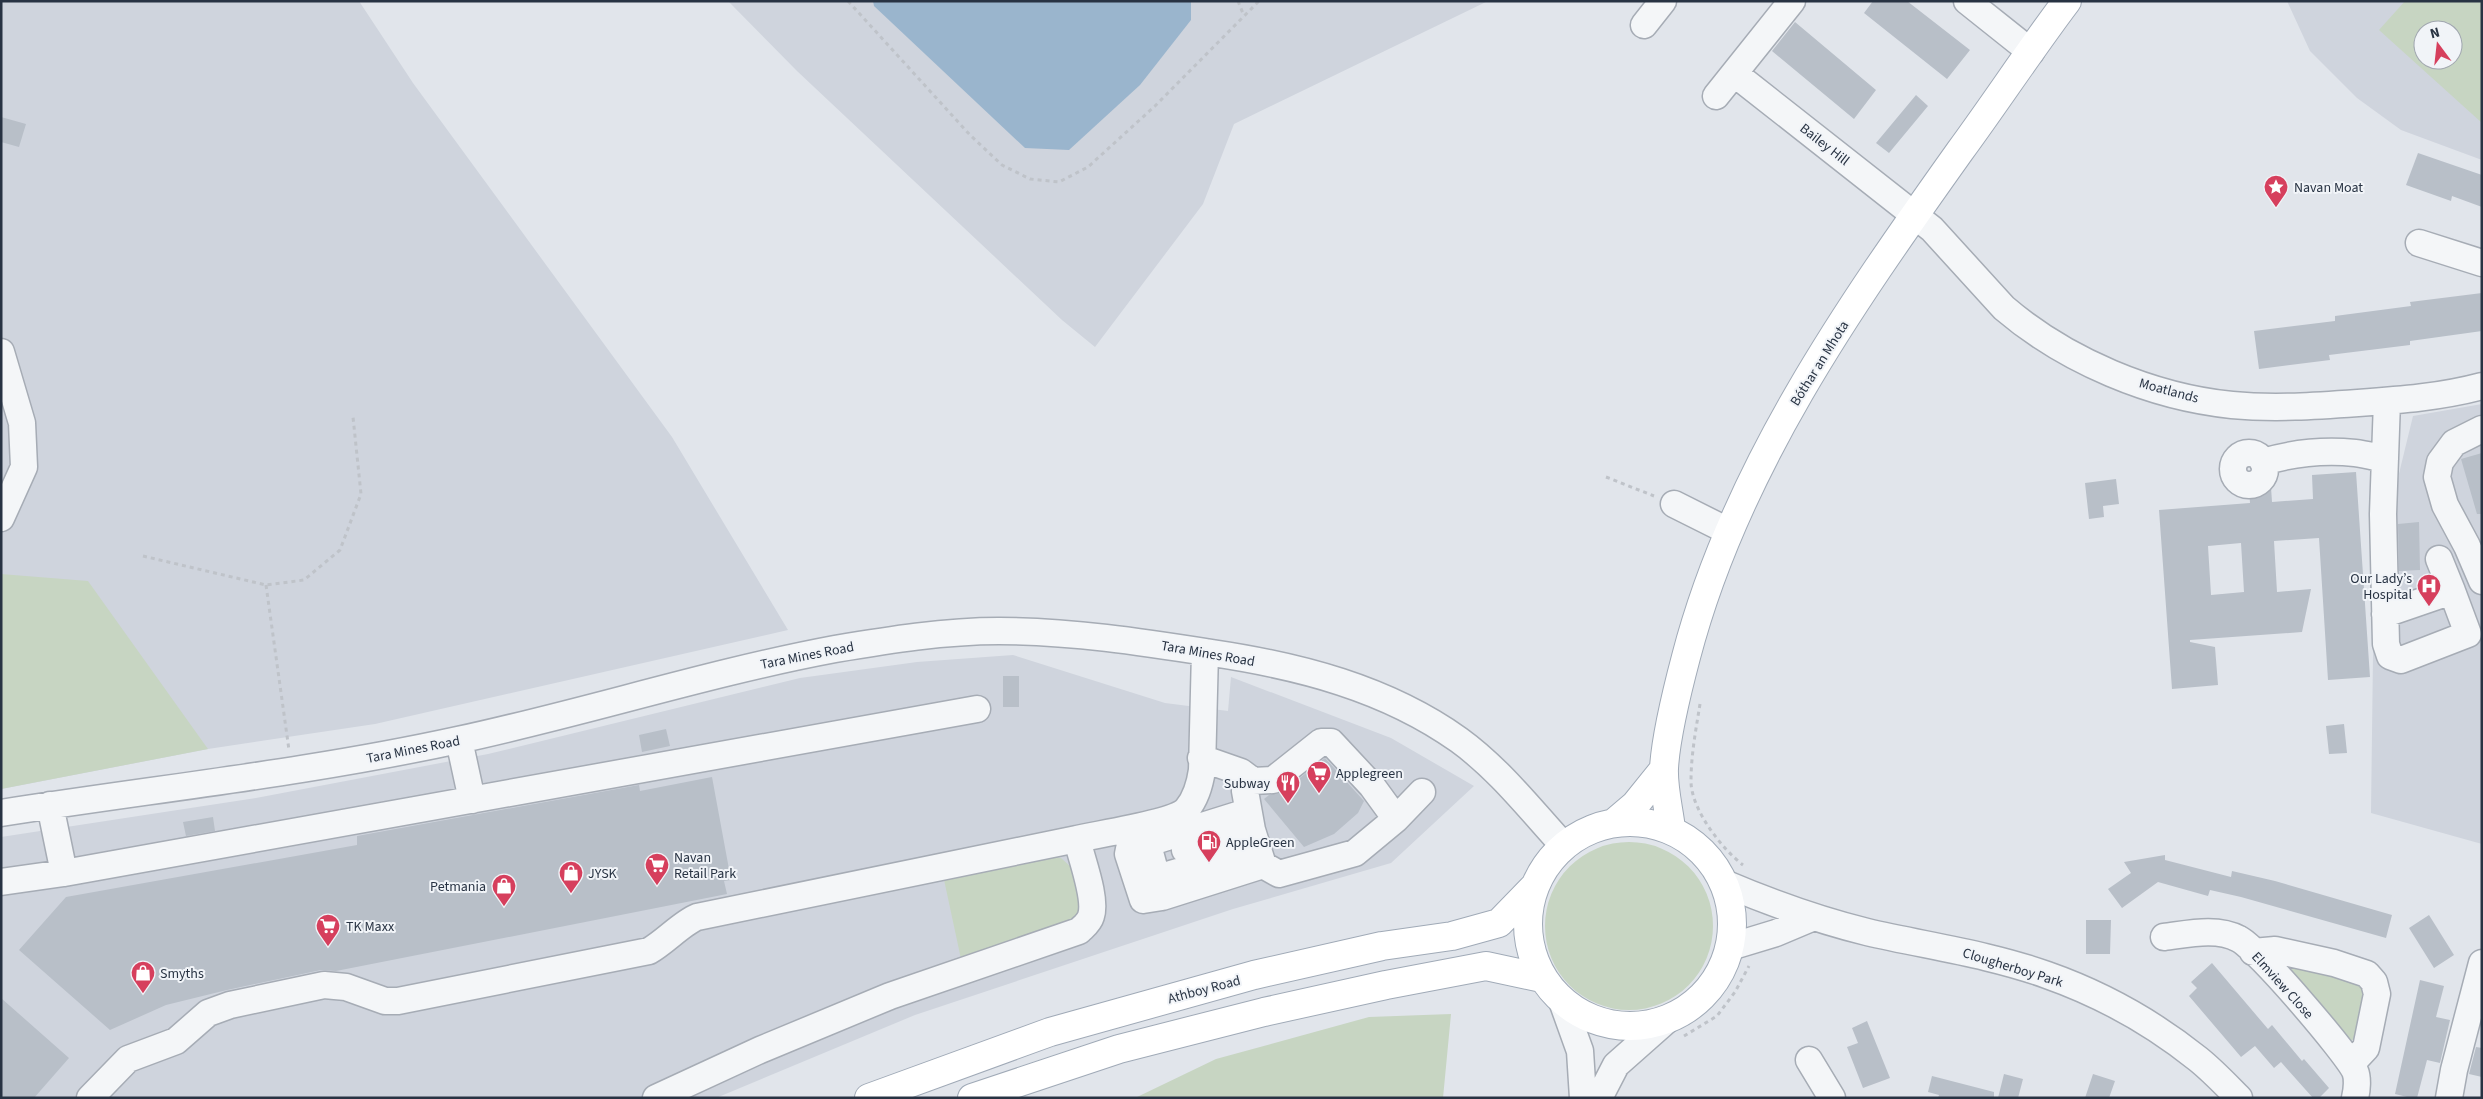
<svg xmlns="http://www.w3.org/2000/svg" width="2483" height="1099" viewBox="0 0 2483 1099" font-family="'Source Sans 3',sans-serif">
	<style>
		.built { fill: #cfd4dd; fill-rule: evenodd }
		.green { fill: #c7d5c2; fill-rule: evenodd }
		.water { fill: #9ab5cd }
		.building { fill: #b8bfc8; fill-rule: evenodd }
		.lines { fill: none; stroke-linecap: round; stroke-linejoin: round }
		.minor-casing { stroke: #a6acb5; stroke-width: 29 }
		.major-casing { stroke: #a0aab7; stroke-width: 30 }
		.path { stroke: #bfc3c9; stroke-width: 3; stroke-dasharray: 4 4; stroke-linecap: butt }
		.minor { stroke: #f4f6f8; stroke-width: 26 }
		.major { stroke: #fff; stroke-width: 28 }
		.labels { text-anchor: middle; stroke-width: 4; stroke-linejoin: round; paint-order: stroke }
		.street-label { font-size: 14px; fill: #283343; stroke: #f1f4f8 }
		.poi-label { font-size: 14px; fill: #283343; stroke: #f1f4f8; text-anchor: start }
	</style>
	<rect width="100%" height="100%" fill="#e1e5eb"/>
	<path class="built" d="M1,1H359L413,83L672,437L788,630L375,724L208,749L1,789Z
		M728,1H1488L1234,124L1203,204L1095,347L1062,320L797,71Z
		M2287,1H2482V160L2401,130L2357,98L2310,51ZM2423,30H2453V60H2423Z
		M2482,404V844L2371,813L2373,655L2378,560L2413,416Z
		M1013,655L1165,703L1228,711L1231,677L1391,738L1474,786L1391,863L1233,909L915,1015L716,1098H1V837L256,798L488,754L800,678L917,662Z"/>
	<path class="green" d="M2405,1H2482V123L2379,30ZM2423,30H2453V60H2423Z
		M1,574L88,581L208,749L1,789Z
		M1545 926a84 84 0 1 1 168 0a84 84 0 1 1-168 0Z
		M1054,857L1061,858L1071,867L1080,906L1079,914L1073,922L961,959L943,875Z
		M2293,965L2353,977L2366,991L2358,1036L2351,1041L2342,1037L2290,974Z
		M1451,1014L1443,1098H1135L1216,1059L1369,1017Z"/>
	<path class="water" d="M873,1H1191V20L1140,85L1069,150L1025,148L874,6Z"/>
	<path class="building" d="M1873,1H1907L1970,50L1947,79L1864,13Z
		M1795,22L1876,90L1854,119L1772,51Z
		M1916,95L1928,106L1889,153L1876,143Z
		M1,117L26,124L19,147L1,142Z
		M2418,153L2482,175V207L2452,196L2451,201L2406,185Z
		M2482,293V331L2410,341V345L2329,355L2330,360L2259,369L2254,331L2335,321V316L2411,306L2410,302Z
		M2482,453V514H2477L2461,459Z
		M2356,472L2370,677L2328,680L2319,538L2274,541L2277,592L2311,589L2302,632L2190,640V642L2215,647L2218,685L2172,689L2159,510L2250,503L2249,489L2271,487L2272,502L2313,499L2312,475ZM2241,543L2244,592L2211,595L2208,546Z
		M2116,479L2119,504L2103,506L2104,517L2089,519L2085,483Z
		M2419,522L2420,570L2399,571L2398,524Z
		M1003,676H1019V707H1003Z
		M2344,724L2347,753L2329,754L2326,726Z
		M666,729L670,746L642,752L639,735Z
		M1325,758L1364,801L1358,813L1334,834L1304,847L1264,799L1269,795L1282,792Z
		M712,777L731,880L724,881L727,894L336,971L321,970L227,990L166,1005L110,1030L19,950L66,897L357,845V836L401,828L639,785L640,791Z
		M213,817L215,831L186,836L183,822Z
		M2165,855V860L2231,877L2232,871L2275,881L2392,915L2386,938L2241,897L2210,890L2208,896L2158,882L2122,908L2108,889L2131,873L2124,862Z
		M2429,915L2454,955L2434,968L2409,928Z
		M2086,920H2111L2110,954H2086Z
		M2212,963L2268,1029L2272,1025L2302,1061L2304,1059L2329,1088L2319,1098H2313L2281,1062L2274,1068L2255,1046L2241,1057L2189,996L2197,988L2191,982Z
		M2420,980L2444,986L2436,1017L2450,1020L2440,1063L2427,1060L2417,1098H2411L2395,1094Z
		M1,998L69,1058L34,1098H1Z
		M1867,1021L1890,1078L1863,1088L1847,1047L1858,1043L1852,1028Z
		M2476,1047L2482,1048V1077L2469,1074Z
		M2004,1074L2023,1079L2018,1098H1998Z
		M2093,1074L2115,1081L2109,1098H2085Z
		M1932,1076L1994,1092V1098H1938L1939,1095L1928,1092Z"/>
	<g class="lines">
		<defs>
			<path id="minor" d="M1967,1L2031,52
				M1644,25L1663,1
				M1735,74L1932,229L2004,308C2066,361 2152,397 2232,405C2274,409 2316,406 2358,403C2400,400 2441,397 2482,386
				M1716,96L1792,1
				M2419,243L2482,263
				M1,352L22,423L24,467L1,518
				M2482,429L2454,443L2440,462L2437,477L2445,505L2467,546L2482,581
				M2233 469a16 16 0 1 1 32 0a16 16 0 1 1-32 0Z
				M2263,462C2293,453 2324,450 2355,453C2365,454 2375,457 2385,459
				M1674,504L1728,531
				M2439,559L2452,591
				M2385,614L2452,591L2468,634L2401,660L2390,656L2386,644L2383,514L2387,401
				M459,740L472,800
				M1201,758L1241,772L1253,781L1245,791L1252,830L1263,865L1279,874L1355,853L1396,819L1422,792
				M1253,781L1273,780L1321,742H1331L1372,786L1396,819
				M50,805L64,873
				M1,813C153,789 307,773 458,740C584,713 707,673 835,649C889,640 944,631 999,631C1070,631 1142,642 1212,653C1299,666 1386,688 1459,740C1499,769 1530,809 1563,845
				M1143,826L1162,897L1263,865
				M1185,850L1252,830
				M1157,878L1243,853
				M1,882L64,873L977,709
				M1724,883C1771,903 1818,920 1867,932C1927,946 1989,954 2047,975C2101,994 2153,1023 2198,1059C2213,1071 2226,1085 2239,1098
				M1162,897L1143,900L1128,854L1129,849L1247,812
				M2164,937C2188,934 2217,927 2239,939C2257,948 2346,1052 2355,1071C2358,1078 2357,1090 2355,1098
				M1730,947L1776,933L1814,917
				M2253,952L2275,950L2334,963L2367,974L2374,982L2377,994L2366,1048L2351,1064
				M1562,1001L1580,1051L1583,1098
				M1809,1060L1832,1098
				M90,1098L128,1059L176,1041L208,1013L230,1005L324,985L346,987L385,1001H398L649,951C665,942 682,923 697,917L1077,839
				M656,1098L760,1050L890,996L1079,931C1084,926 1089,923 1091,916C1097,898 1081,858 1077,839C1098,834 1175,823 1187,809C1196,798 1200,784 1202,770L1205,652
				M1599,1098L1616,1065L1668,1019
				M2449,1098L2454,1070L2482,963"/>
			<path id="major" d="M1528 924a102 102 0 1 1 204 0a102 102 0 1 1-204 0Z
				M1615,822L1635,805L1664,769
				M1671,829C1669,810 1663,788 1664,768C1666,734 1677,691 1686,657C1735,469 1849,307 1960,151C1996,102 2030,50 2067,1
				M869,1098L1050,1032L1254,975L1382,946L1452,936L1499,923L1533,888
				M972,1098L1119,1049L1264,1012L1386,985L1486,966L1542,978"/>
		</defs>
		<use href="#minor" class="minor-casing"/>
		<use href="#major" class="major-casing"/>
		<path class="path" d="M848,1L970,135L1002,165L1030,179L1059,182L1088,167L1155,106L1259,1
			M1238,1L1244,16
			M1606,477L1654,496
			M143,556L266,585L304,580L340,550L361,494L353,417
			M266,585L289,750
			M1700,704C1696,729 1691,755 1691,781C1691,809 1721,848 1743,865
			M1684,1036L1717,1016L1735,992L1749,966"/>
		<use href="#minor" class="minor"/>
		<use href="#major" class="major"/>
	</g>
	<defs>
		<symbol id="sight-pin" viewBox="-11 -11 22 30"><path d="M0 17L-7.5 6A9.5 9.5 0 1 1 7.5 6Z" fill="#d63f5d" stroke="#f1f4f8"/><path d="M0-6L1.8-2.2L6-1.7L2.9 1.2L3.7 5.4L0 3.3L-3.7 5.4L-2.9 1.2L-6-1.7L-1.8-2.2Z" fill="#fff"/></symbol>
		<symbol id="hospital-pin" viewBox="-11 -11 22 30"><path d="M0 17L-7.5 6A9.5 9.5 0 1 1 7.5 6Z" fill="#d63f5d" stroke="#f1f4f8"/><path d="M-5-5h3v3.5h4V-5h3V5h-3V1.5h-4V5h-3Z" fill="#fff"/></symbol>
		<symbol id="supermarket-pin" viewBox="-11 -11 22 30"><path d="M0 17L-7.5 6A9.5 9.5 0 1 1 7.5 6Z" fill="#d63f5d" stroke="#f1f4f8"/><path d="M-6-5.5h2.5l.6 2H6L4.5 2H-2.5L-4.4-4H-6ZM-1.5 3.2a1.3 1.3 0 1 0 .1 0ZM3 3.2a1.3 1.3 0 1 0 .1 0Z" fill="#fff"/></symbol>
		<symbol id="restaurant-pin" viewBox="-11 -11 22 30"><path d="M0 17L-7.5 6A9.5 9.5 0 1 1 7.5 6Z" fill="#d63f5d" stroke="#f1f4f8"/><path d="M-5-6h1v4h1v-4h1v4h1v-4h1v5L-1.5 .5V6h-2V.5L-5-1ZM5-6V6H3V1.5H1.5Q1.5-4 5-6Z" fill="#fff"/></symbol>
		<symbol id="fuel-pin" viewBox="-11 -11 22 30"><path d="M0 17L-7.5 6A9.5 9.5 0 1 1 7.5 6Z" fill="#d63f5d" stroke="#f1f4f8"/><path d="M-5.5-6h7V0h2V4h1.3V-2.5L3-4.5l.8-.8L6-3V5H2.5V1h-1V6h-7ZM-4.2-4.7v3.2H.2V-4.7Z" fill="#fff"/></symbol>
		<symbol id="shop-pin" viewBox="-11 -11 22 30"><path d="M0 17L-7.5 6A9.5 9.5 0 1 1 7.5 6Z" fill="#d63f5d" stroke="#f1f4f8"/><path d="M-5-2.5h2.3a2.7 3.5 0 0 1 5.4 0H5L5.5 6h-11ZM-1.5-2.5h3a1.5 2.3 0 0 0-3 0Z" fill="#fff"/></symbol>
	</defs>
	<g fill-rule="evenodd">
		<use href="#sight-pin" x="2262" y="173" width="28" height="38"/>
		<use href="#hospital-pin" x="2415" y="572" width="28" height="38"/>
		<use href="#supermarket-pin" x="1305" y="759" width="28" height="38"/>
		<use href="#restaurant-pin" x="1274" y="769" width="28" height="38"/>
		<use href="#fuel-pin" x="1195" y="828" width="28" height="38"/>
		<use href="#supermarket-pin" x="643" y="851" width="28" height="38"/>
		<use href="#shop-pin" x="557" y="859" width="28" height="38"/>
		<use href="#shop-pin" x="490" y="872" width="28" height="38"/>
		<use href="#supermarket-pin" x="314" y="912" width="28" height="38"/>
		<use href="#shop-pin" x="129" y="959" width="28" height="38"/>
	</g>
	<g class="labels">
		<g class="street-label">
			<text transform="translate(1825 144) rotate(38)" y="5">Bailey Hill</text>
			<text transform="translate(1819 363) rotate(-58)" y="5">Bóthar an Mhota</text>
			<text transform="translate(2169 390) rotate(15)" y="5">Moatlands</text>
			<text transform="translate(1208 653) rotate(10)" y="5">Tara Mines Road</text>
			<text transform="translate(807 655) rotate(-11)" y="5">Tara Mines Road</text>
			<text transform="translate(413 749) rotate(-11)" y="5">Tara Mines Road</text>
			<text transform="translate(2013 967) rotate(17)" y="5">Clougherboy Park</text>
			<text transform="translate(2283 985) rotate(48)" y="5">Elmview Close</text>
			<text transform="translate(1204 989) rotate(-15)" y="5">Athboy Road</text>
		</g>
		<g class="poi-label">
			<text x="2294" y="192">Navan Moat</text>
			<text x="2412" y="583" text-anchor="end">Our Lady’s<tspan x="2412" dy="16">Hospital</tspan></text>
			<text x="1336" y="778">Applegreen</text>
			<text x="1270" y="788" text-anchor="end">Subway</text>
			<text x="1226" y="847">AppleGreen</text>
			<text x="674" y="862">Navan<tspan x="674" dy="16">Retail Park</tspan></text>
			<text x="588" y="878">JYSK</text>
			<text x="486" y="891" text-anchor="end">Petmania</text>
			<text x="346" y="931">TK Maxx</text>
			<text x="160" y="978">Smyths</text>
		</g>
	</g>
	<rect width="2483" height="1099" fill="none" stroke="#283343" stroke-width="5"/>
	<g transform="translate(2438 45) rotate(345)"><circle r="24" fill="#f1f4f8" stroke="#a1a7b0"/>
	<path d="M0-4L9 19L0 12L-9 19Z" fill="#d63f5d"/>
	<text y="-8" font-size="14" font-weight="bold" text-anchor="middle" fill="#283343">N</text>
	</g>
</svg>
